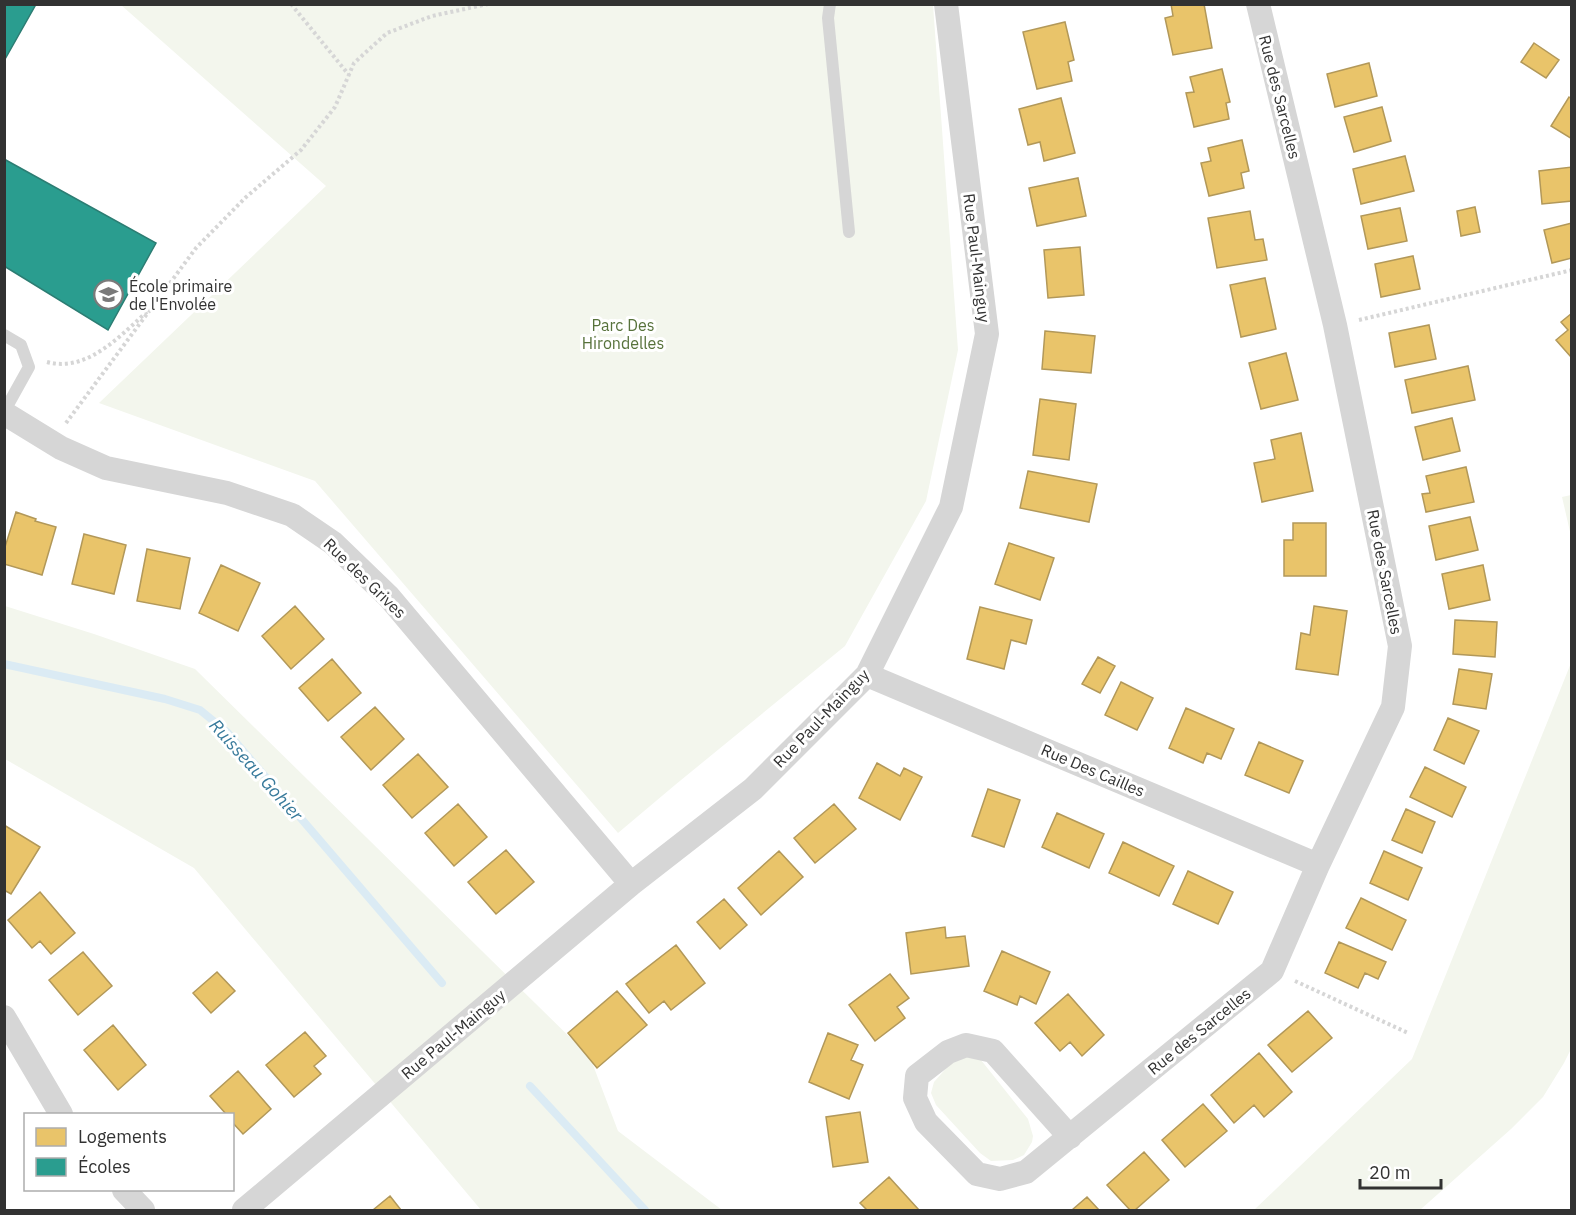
<svg xmlns="http://www.w3.org/2000/svg" width="1576" height="1215" viewBox="0 0 1576 1215" font-family="'IBM Plex Sans',sans-serif">
	<style>
		.green { fill: #f3f6ed }
		.homes { fill: #e9c46a; stroke: #b29859; stroke-width: 1.5 }
		.schools { fill: #2a9d8f; stroke: #2c7d73; stroke-width: 1.5 }
		.lines { fill: none; stroke-linecap: round; stroke-linejoin: round }
		.stream { stroke: #dbebf4; stroke-width: 8 }
		.path { stroke: #d6d6d6; stroke-width: 4; stroke-dasharray: 3 3; stroke-linecap: butt }
		.lane { stroke: #d6d6d6; stroke-width: 12 }
		.street { stroke: #d6d6d6; stroke-width: 24 }
		.labels { text-anchor: middle; stroke-width: 6; stroke-linejoin: round; paint-order: stroke }
		.street-label { font-size: 16px; fill: #323232; stroke: #fff }
		.poi-label { font-size: 16px; fill: #323232; stroke: #fff; text-anchor: start }
		.park-label { font-size: 16px; fill: #57723b; stroke: #fff }
		.water-label { font-size: 18px; font-style: italic; fill: #387a9b; stroke: #fff }
	</style>
	<rect width="100%" height="100%" fill="#fff"/>
	<path class="green" d="M121,5H933L958,350L926,501L845,646L675,785L618,833L315,481L99,403L326,186Z
		M1571,495H1572L1571,536L1562,497Z
		M5,606L94,634L195,669L590,1057L618,1131L722,1210H481L194,868L5,759Z
		M1571,663L1572,1047L1564,1063L1543,1097L1511,1129L1420,1210H1254L1412,1059Z
		M967,1057L981,1060L1028,1119L1033,1136L1032,1142L1024,1155L1013,1160L991,1161L980,1153L936,1105L931,1093L934,1082L949,1065L960,1059Z"/>
	<path class="homes" d="M1171,4H1204L1212,48L1173,55L1165,18L1173,16Z
		M1065,22L1074,60L1068,62L1072,81L1037,89L1023,32Z
		M1534,43L1559,60L1546,78L1521,62Z
		M1369,63L1377,96L1335,107L1327,74Z
		M1222,69L1230,102L1226,103L1229,119L1194,127L1186,93L1194,92L1190,77Z
		M1569,97L1572,99V139L1551,126Z
		M1061,98L1075,153L1044,161L1040,142L1028,145L1019,109Z
		M1382,107L1391,141L1354,152L1344,117Z
		M1242,140L1249,171L1241,173L1244,188L1209,196L1201,163L1211,161L1208,148Z
		M1405,156L1414,191L1361,204L1353,169Z
		M1572,167V201L1542,204L1539,171Z
		M1078,178L1086,216L1037,226L1029,188Z
		M1475,207L1480,232L1461,236L1457,211Z
		M1400,208L1407,241L1368,249L1361,216Z
		M1250,211L1255,240L1263,239L1267,260L1217,268L1208,218Z
		M1572,223V258L1552,263L1544,230Z
		M1080,247L1084,295L1048,298L1044,250Z
		M1413,256L1420,289L1381,297L1375,264Z
		M1265,278L1276,329L1241,337L1230,285Z
		M1572,313V357H1571L1556,340L1568,330L1561,322Z
		M1429,325L1436,359L1395,367L1389,333Z
		M1045,331L1095,336L1091,373L1042,369Z
		M1286,353L1298,400L1261,409L1249,363Z
		M1468,366L1475,400L1412,413L1405,380Z
		M1040,399L1076,404L1069,460L1033,455Z
		M1452,418L1460,451L1423,460L1415,427Z
		M1301,433L1313,491L1262,502L1254,463L1275,459L1271,440Z
		M1466,467L1474,502L1426,512L1422,494L1430,493L1426,476Z
		M1028,471L1097,484L1089,522L1020,508Z
		M16,512L36,519L35,521L56,527L42,575L4,564V550Z
		M1470,517L1478,550L1436,560L1429,526Z
		M1293,523H1326V576H1284V540H1293Z
		M84,534L126,545L114,594L72,584Z
		M1009,543L1054,558L1040,600L995,584Z
		M147,549L190,558L180,609L137,601Z
		M221,565L260,583L238,631L199,613Z
		M1483,565L1490,600L1449,609L1442,574Z
		M295,606L324,639L291,669L262,636Z
		M1314,606L1347,611L1338,675L1296,669L1301,633L1310,635Z
		M980,607L1032,620L1026,644L1011,640L1004,669L967,659Z
		M1455,620L1497,622L1495,657L1453,654Z
		M1098,657L1115,666L1100,693L1082,684Z
		M332,659L361,693L328,721L299,688Z
		M1459,669L1492,674L1486,709L1453,704Z
		M1121,682L1153,698L1137,730L1105,715Z
		M375,707L404,739L371,770L341,737Z
		M1186,708L1234,729L1221,759L1207,753L1203,763L1169,748Z
		M1448,718L1479,731L1464,764L1434,750Z
		M1259,742L1303,761L1289,793L1245,775Z
		M418,754L448,787L412,818L383,785Z
		M877,763L900,776L904,768L922,777L900,820L859,798Z
		M1425,767L1466,787L1452,817L1410,797Z
		M988,789L1020,800L1004,847L972,836Z
		M458,804L487,837L454,866L425,833Z
		M834,804L856,829L815,863L794,838Z
		M1406,809L1435,822L1422,853L1392,840Z
		M1057,813L1104,834L1089,868L1042,847Z
		M4,825L40,847L11,894L4,890Z
		M1123,842L1174,866L1159,896L1109,873Z
		M506,850L534,882L496,914L468,882Z
		M779,851L803,877L761,915L738,888Z
		M1384,851L1422,868L1408,900L1370,883Z
		M1188,871L1233,892L1218,924L1173,904Z
		M40,892L75,933L51,954L40,941L32,948L8,920Z
		M1361,898L1406,920L1392,950L1346,928Z
		M724,899L747,925L720,949L697,922Z
		M945,927L946,938L965,936L969,966L911,974L906,933Z
		M1339,942L1386,962L1378,979L1365,973L1358,988L1325,973Z
		M676,945L705,983L671,1010L664,1001L649,1013L626,984Z
		M1002,951L1050,972L1036,1004L1020,996L1017,1005L984,991Z
		M83,952L112,986L78,1015L49,980Z
		M217,972L235,991L211,1013L193,993Z
		M890,974L909,998L897,1007L905,1018L875,1041L849,1005Z
		M617,991L647,1025L597,1068L568,1033Z
		M1068,994L1104,1035L1082,1056L1070,1042L1060,1051L1035,1023Z
		M1308,1011L1332,1038L1292,1072L1268,1045Z
		M113,1025L146,1065L118,1090L84,1050Z
		M305,1032L326,1056L314,1066L321,1074L294,1097L266,1065Z
		M828,1033L858,1045L851,1060L863,1065L849,1099L809,1082Z
		M1259,1053L1292,1092L1264,1117L1254,1105L1234,1123L1211,1095Z
		M238,1071L271,1109L243,1134L232,1122V1114H226L210,1096Z
		M1203,1104L1227,1131L1185,1167L1162,1140Z
		M860,1112L868,1162L833,1167L826,1117Z
		M1144,1152L1169,1180L1135,1210H1130L1107,1185Z
		M889,1177L919,1210H867L860,1203Z
		M390,1196L401,1210H373Z
		M1087,1197L1099,1210H1072Z"/>
	<path class="schools" d="M4,4H31L35,6L4,61Z
		M4,159L156,243L108,330L4,266Z"/>
	<g class="lines">
		<path class="stream" d="M4,664L165,699L200,710L227,732L442,983
			M530,1086L645,1210"/>
		<path class="path" d="M291,4L349,75
			M1359,320L1572,270
			M47,362C88,373 122,334 150,309
			M66,423L196,248L245,198L301,150L335,107L354,63L387,33L432,16L488,4
			M1295,981L1408,1033"/>
		<path class="lane" d="M830,4L828,18L849,232
			M4,335L21,345L29,367L4,412"/>
		<path class="street" d="M4,413L61,448L106,468L227,493L292,515L333,543L389,597L631,884
			M867,675L1318,865
			M4,1017L61,1114
			M1070,1137L993,1051L966,1045L948,1052L917,1076L915,1098L926,1122L977,1174L1000,1179L1026,1172L1272,971L1318,865L1393,707L1400,646L1335,325L1258,4
			M124,1190L143,1210
			M244,1210L631,884L753,789L867,675L951,507L987,334L946,4"/>
	</g>
	<defs>
		<symbol id="school-ring" viewBox="-11 -11 22 22"><circle r="9.5" fill="#fff" stroke="#7a7a7a" stroke-width="1.5"/><path d="M0-5L7-2L0 1L-7-2ZM-4 1L0 2.5L4 1V4Q0 6-4 4Z" fill="#7a7a7a"/></symbol>
	</defs>
	<g fill-rule="evenodd">
		<use href="#school-ring" x="92" y="278" width="33" height="33"/>
	</g>
	<g class="labels">
		<g class="street-label">
			<text transform="translate(1280 97) rotate(76)" y="6">Rue des Sarcelles</text>
			<text transform="translate(977 258) rotate(83)" y="6">Rue Paul-Mainguy</text>
			<text transform="translate(1385 572) rotate(79)" y="6">Rue des Sarcelles</text>
			<text transform="translate(365 578) rotate(44)" y="6">Rue des Grives</text>
			<text transform="translate(821 718) rotate(-46)" y="6">Rue Paul-Mainguy</text>
			<text transform="translate(1093 770) rotate(23)" y="6">Rue Des Cailles</text>
			<text transform="translate(1199 1031) rotate(-39)" y="6">Rue des Sarcelles</text>
			<text transform="translate(453 1034) rotate(-40)" y="6">Rue Paul-Mainguy</text>
		</g>
		<g class="poi-label">
			<text x="129" y="292">École primaire<tspan x="129" dy="18">de l'Envolée</tspan></text>
		</g>
		<g class="park-label">
			<text x="623" y="331">Parc Des<tspan x="623" dy="18">Hirondelles</tspan></text>
		</g>
		<g class="water-label">
			<text transform="translate(256 770) rotate(48)" y="6">Ruisseau Gohier</text>
		</g>
	</g>
	<rect width="1576" height="1215" fill="none" stroke="#323232" stroke-width="12"/>
	<rect x="24" y="1113" width="210" height="78" fill="#ffffff" stroke="#adadad" stroke-width="1.5"/>
	<rect x="36" y="1128" width="30" height="18" fill="#e9c46a" stroke="#adadad" stroke-width="1.5"/>
	<text x="78" y="1143" font-size="18" fill="#323232">Logements</text>
	<rect x="36" y="1158" width="30" height="18" fill="#2a9d8f" stroke="#adadad" stroke-width="1.5"/>
	<text x="78" y="1173" font-size="18" fill="#323232">Écoles</text>
	<path d="M1360 1179v9h81v-9" fill="none" stroke="#323232" stroke-width="3"/>
	<text x="1369" y="1179" font-size="18" fill="#323232" stroke="#ffffff" stroke-width="4.5" paint-order="stroke">20 m</text>
</svg>
